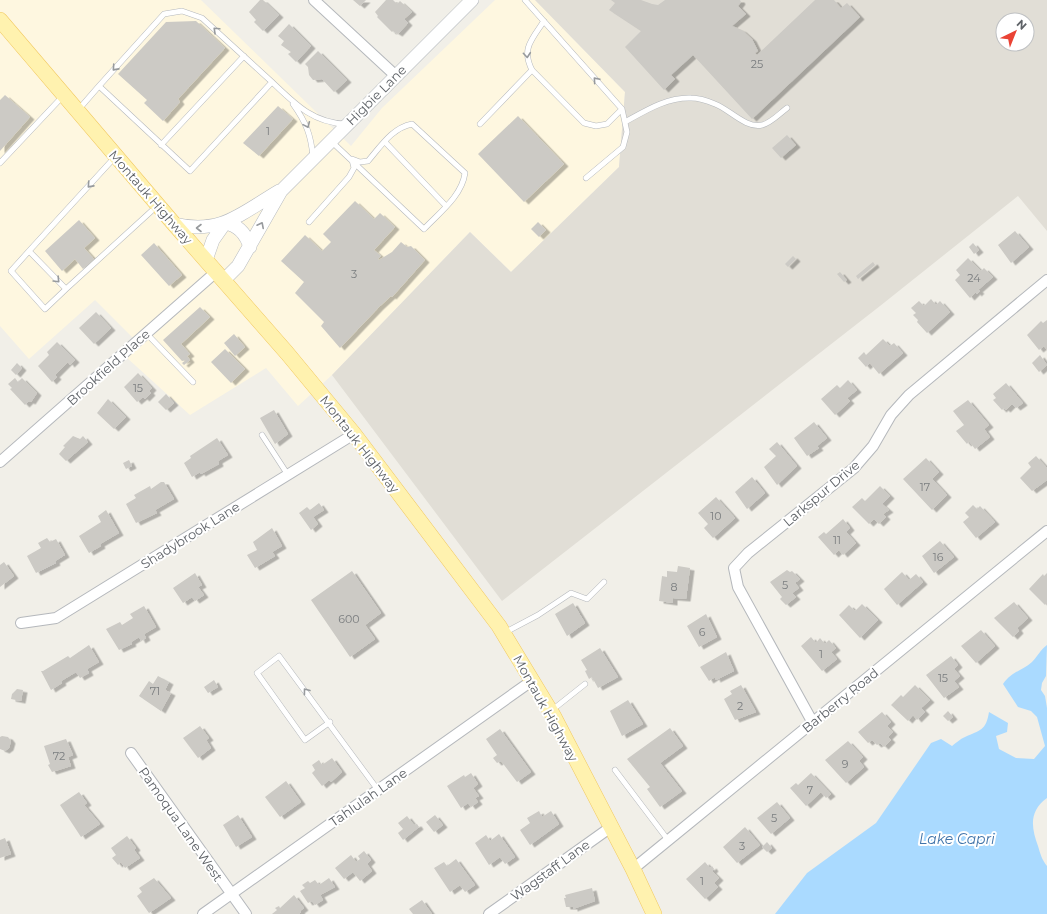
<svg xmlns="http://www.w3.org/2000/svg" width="1047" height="914" viewBox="0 0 1047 914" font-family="Montserrat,sans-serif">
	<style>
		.commercial { fill: #fef7e0 }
		.education { fill: #e1ded6; fill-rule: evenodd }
		.water { fill: #aadaff }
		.building { fill: #cccac5; filter: url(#shadow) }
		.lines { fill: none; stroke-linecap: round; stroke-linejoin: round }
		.service-casing { stroke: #b5b8bc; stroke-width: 6 }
		.minor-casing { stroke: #b5b8bc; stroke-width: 12 }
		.secondary-casing { stroke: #b6babf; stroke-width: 14 }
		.primary-casing { stroke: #f2c960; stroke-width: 16 }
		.service { stroke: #fff; stroke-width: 5 }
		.minor { stroke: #fff; stroke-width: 10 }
		.secondary { stroke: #fff; stroke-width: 13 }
		.primary { stroke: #fff2af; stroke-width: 15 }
		.oneway { stroke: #979a9d }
		.labels { text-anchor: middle; stroke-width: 4; stroke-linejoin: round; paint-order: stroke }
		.number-label { font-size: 11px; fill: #7a7d7f }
		.street-label { font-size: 13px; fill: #5f6368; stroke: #fff }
		.water-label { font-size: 14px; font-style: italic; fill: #4174aa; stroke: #fff }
	</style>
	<defs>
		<filter id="shadow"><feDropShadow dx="4.5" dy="2.5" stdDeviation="0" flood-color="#0004"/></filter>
	</defs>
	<rect width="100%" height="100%" fill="#f1efe8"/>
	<path class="commercial" d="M0,0H201L351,146L382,108L495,0H535L625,92L619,167L511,272L470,232L332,375L298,406L266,368L190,415L126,357L140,345L95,300L29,359L0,326Z"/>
	<path class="education" d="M535,0H1047V231L1018,196L880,306L502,601L332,375L470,232L511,272L619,167L625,92ZM1003,20H1027V44H1003Z"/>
	<path class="water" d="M1047,645L1046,676L1042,683L1041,690L1045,696L1047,708V798C1029,811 1031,827 1038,846C1040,853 1042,860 1047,866V914H775L807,873L876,823L931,743L941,739L952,746C956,743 960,739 965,737C980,730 986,731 989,712L1008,723L1007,732L996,736L999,749L1016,758L1034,759L1045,746L1037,717L1031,711L1018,707L1003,684C1012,671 1022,671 1032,662C1038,656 1040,650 1047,645Z"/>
	<path class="building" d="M260,0H263L279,15L263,31L254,22L256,20L249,12Z
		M353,0H366L360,6Z
		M386,0H393L397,4L400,1L412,12L404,19L408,23L398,34L393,31L392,32L377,17L378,16L375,12Z
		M611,0H641L652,4L658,5L665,0H740L741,2L738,6L746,14L732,26L742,30L752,39L758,51L755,53L757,55L815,0H834L841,8L847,3L860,17L752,119L693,55L671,75L675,79L664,90L625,47L641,31L609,10L615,3Z
		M196,21L225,48L178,99L180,102L163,121L144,103L147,100L118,74L166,22Z
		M289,24L311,46L296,62L288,54L291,52L281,45L284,41L278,36Z
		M318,51L347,80L334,92L322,79L313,80L309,75L308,67L305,64Z
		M5,95L30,117L0,151V100Z
		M278,106L293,119L259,156L243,143Z
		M518,116L564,164L524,202L478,154Z
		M787,135L796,145L781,158L772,148Z
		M355,201L374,219L380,213L395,227L374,250L381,256L378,259L379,260L392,252L401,242L407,247L411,246L425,260L392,297L391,296L379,307L340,348L321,326L324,322L295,293L304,282L281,261L305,235L322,251L331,242L323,234Z
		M79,220L95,238L84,248L94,259L83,269L75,259L62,271L45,251Z
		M538,222L546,230L539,237L531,229Z
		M1015,231L1029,247L1011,263L998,245Z
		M154,243L182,275L169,286L141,255Z
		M973,243L979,250L974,254L969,247Z
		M793,256L796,259L788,267L785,264Z
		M968,258L981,271L984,268L993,277L978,290L980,291L977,294L976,292L970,298L955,280L960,275L956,270Z
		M873,262L875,265L858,279L856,276Z
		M840,272L847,280L844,282L837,274Z
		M931,299L936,305L940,301L950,312L927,333L917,322L918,320L913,315L916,313L911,308L919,301L924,306Z
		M200,307L210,317L181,344L190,354L187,356L190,360L184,365L182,363L186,360L182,361L163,340Z
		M96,312L111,328L94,344L79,328Z
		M1047,320V350L1044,346L1039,350L1027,335L1041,321L1043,323Z
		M234,334L245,347L235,356L224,343Z
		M883,339L890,346L894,343L903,353L879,374L870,363L866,367L858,358L864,352L866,355Z
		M57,342L75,360L70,365L68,362L55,375L57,377L52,382L38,366L49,355L47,352Z
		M225,349L245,369L231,383L211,362Z
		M1040,355L1047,365L1039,372L1032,363Z
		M17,363L22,368L16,375L11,370Z
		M138,373L152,388L149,391L151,393L145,399L143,397L137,402L124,387Z
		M15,378L18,382L22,378L37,393L31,402L29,401L25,405L10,389L12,388L8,384Z
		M848,380L857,390L847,398L850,401L835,415L821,399L837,385L840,388Z
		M1006,383L1023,403L1016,408L1012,404L1006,410L1004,408L1002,410L993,400L996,398L993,394Z
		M166,394L174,403L166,410L158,402Z
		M108,399L126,417L114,429L97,413Z
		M968,400L989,425L984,429L990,437L975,449L969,441L967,444L956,431L964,425L953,411Z
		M274,410L288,434L275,444L260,418Z
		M814,422L827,438L817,446L819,448L807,456L794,438Z
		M73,436L80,439L83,436L88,442L66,461L59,454L65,447L63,446Z
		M217,438L228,455L218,461L219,464L201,474L200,472L192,477L184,463L191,458L190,456Z
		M777,442L797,466L777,485L764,467L776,456L769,449Z
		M1036,456L1047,468V480L1032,491L1020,478L1031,467L1028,463Z
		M926,458L939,472L932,479L947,495L932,510L903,479Z
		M129,460L132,466L126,469L123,463Z
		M752,477L765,493L747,509L735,492Z
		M161,482H164L174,499L155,510L157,513L136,523L126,504L136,498L134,495L150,486L151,489Z
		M880,486L890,496L882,504L889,510L883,514L886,517L879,524L874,519L869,524L852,507L862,498L865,501Z
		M716,497L735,518L713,538L704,528L708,524L698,513Z
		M319,503L324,510L313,517L318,524L311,530L299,513L307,507L310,510Z
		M973,505L977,509L980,506L995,522L976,538L963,522L969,517L965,513Z
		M106,510L119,533L100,544L101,546L89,553L79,536L101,522L98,516Z
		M843,519L850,528L846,532L856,543L843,555L839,550L834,555L818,537L824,532L826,534Z
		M272,528L282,546L272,552L275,556L255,568L247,555L257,550L253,542Z
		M47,538L50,542L56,539L65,555L55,561L56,563L36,573L27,556L41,548L38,543Z
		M940,541L954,557L934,573L922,556Z
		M4,562L14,576L0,587V565Z
		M678,566L690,568L686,599L673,598V603L659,601L662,576L667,577V571L677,572Z
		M787,570L790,572L792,571L800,579L795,583L799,588L792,593L796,597L786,605L780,599L782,597L770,582Z
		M352,571L381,613L365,625L375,639L350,657L311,600Z
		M902,572L909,580L916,574L923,582L897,605L884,589Z
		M195,573L202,585L198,587L204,595L195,601L192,597L183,603L173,588Z
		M1047,573V602L1045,605L1029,589L1043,574L1044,576Z
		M1014,602L1028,618L1017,628L1019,631L1013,637L994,618Z
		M573,603L585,623L567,636L555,614Z
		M862,604L878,620L860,638L839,615L849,605L855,611Z
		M144,606L156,627L144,634L146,638L141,641L139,637L131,642L132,644L119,650L106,629L120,622L122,625L133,618L130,614Z
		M706,614L717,637L699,647L687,626Z
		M981,630L995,646L976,663L961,646Z
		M811,637L816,643L820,638L825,644L829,640L836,648L831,652L837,659L822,671L801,646Z
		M89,645L99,662L87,669L89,673L80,678L76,672L61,681L62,683L51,690L41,671H43L68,656L70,658Z
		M600,648L618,677L598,688L592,677L589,679L585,671L587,670L581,660Z
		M726,652L734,671L716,680L715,677L709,681L700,667Z
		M951,656L958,665L954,669L960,676L954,681L959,687L944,698L926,675Z
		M158,676L169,682L165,690L171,693L161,711L139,696L149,681L153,684Z
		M214,680L218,687L208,693L204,687Z
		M741,685L756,712L735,720L724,699L732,694L730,691Z
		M915,685L930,700L921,708L925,712L917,720L913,715L908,721L891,705L901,695L903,697Z
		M17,689L23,690L21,701L11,699L12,694Z
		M628,700L643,724L622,736L610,711Z
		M948,711L953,717L948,721L943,716Z
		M882,712L891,722L887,726L893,732L888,737L891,740L884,747L880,743L877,745L872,740L868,743L858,732Z
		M200,726L209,738L206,740L211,748L198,758L183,738Z
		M670,728L683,746L660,763L682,791L660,807L647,789L650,787L627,759Z
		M500,729L531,772L517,782L501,761L497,763L493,758L497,755L486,739Z
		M2,736L8,737L11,741L9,748L5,751L0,749V737Z
		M66,739L73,755L68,757L71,766L52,772L48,765L50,764L44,746Z
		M848,741L863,757L859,761L864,767L846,783L825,760Z
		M332,758L342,772L331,782L329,780L322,786L312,773L315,770L312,765L319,760L322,765Z
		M471,773L478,784L473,788L479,796L475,798L478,802L471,807L468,803L461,808L447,786L464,775L465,777Z
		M811,773L831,794L826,798L821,792L806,806L790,788L796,783L798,785Z
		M286,781L301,802L280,817L265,797Z
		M79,792L87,803L84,805L100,824L81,837L60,805Z
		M777,802L790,818L771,834L757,818Z
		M539,811L542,817L551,811L559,824L530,845L520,830L530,823L527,818Z
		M238,815L252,837L236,847L223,825Z
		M435,815L443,825L434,832L426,822Z
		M407,816L414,825L417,824L419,827L403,840L398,833L403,829L398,823Z
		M745,827L760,845L737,863L723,847Z
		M499,834L515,857L505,864L500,857L489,865L475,843L486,835L490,841Z
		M127,836L136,848L134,850L140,858L125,868L121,862L118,865L112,858L116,855L111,848Z
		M5,838L11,854L0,858V840Z
		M767,842L772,848L767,852L762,847Z
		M364,851L371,860L367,864L372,871L360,881L353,872L344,879L335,868L351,855L356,862L360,859L358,856Z
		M456,859L475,885L465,892L460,885L450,892L434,868L444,862L447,866Z
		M705,862L710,868L712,866L714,869L712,871L719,878L714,883L718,887L705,899L686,879Z
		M154,878L171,898L149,913L137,896L142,892L139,888Z
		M329,878L335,887L320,895L323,900L315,905L312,901L308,903L300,891L305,888L302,885L308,881L310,883L315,880L319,885Z
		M592,888L595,901L573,909V907H566L564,898H566L565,895Z
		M294,895L304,908L300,911L301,912L299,914H272L277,910L275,908L279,906L280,908Z
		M422,900L432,914H413L409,909Z"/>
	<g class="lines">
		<defs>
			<path id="service" d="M525,0L622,109L627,132L623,147L586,178
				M544,21C532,39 521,49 532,70L584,123L596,126L607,124L622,109
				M272,82C295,104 313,123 346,124
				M293,104C306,122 311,135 313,157
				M79,109L99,86L190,171L272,82L202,18L182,11L164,14L99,86
				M625,122C645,111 667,97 691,98C698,98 708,101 715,104C729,109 746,129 762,125C771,123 779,114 787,108
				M480,124L532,70
				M331,141L424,229C439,213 462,196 465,173L412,124C392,128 381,146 368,161L360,162L352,159
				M385,142L446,206
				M161,145L244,56
				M115,157L29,251L66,289L157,206
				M0,163L63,96
				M309,222L349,177L354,168L352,160
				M29,251L11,271L45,309L66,289
				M146,333L193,382
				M262,435L288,475
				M504,633L538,615L571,593L587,599L604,582
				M551,711L585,684
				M330,722L305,740L257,673L279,656L378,790
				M615,770L668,840"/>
			<path id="minor" d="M314,0L396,76
				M0,462L216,272
				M21,623L56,618L354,434
				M813,723L738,587L734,568L748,553L854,468L873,446L891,415L909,395L1047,280
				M131,753L246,914
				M633,869L1047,531
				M203,914L533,680
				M489,914L611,827"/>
			<path id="secondary" d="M225,223C239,225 246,234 250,247
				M174,224C221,235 240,214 279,191
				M206,260L213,240L225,223
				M224,280L238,266L281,191L472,0"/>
			<path id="primary" d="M0,20L174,224L287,353L354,434L499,626L554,717L633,869L654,914"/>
		</defs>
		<use href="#service" class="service-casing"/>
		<use href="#minor" class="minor-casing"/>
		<use href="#secondary" class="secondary-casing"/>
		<use href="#primary" class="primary-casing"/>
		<use href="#service" class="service"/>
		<use href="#minor" class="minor"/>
		<use href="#secondary" class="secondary"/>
		<use href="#primary" class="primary"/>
	</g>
	<defs><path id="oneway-chevron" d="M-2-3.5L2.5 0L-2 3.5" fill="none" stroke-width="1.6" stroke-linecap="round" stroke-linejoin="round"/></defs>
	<g class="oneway">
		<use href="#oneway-chevron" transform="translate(216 30) rotate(-137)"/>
		<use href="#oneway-chevron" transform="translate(527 55) rotate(85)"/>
		<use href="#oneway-chevron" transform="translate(115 68) rotate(132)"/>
		<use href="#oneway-chevron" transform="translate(596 80) rotate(-131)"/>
		<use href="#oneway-chevron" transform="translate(307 125) rotate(66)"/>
		<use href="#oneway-chevron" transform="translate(90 185) rotate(132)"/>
		<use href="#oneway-chevron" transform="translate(261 225) rotate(-63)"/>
		<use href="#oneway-chevron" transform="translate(199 228) rotate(-180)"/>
		<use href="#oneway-chevron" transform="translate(57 280) rotate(46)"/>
		<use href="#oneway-chevron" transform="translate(306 691) rotate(-127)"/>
	</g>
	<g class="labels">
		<g class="number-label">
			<text x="757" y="68">25</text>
			<text x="268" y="135">1</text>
			<text x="354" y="278">3</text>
			<text x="974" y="282">24</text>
			<text x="138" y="392">15</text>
			<text x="925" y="491">17</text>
			<text x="716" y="520">10</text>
			<text x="837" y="544">11</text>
			<text x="938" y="561">16</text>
			<text x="785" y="589">5</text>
			<text x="674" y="591">8</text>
			<text x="349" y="623">600</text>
			<text x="702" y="636">6</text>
			<text x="821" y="658">1</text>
			<text x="943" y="682">15</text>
			<text x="155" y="695">71</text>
			<text x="740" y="710">2</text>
			<text x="59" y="760">72</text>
			<text x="845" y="768">9</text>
			<text x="810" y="794">7</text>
			<text x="774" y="822">5</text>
			<text x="742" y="850">3</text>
			<text x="702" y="885">1</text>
		</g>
		<g class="street-label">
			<text transform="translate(376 95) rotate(-45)" y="5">Higbie Lane</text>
			<text transform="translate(151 197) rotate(49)" y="5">Montauk Highway</text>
			<text transform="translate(108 367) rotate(-42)" y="5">Brookfield Place</text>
			<text transform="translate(360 444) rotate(52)" y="5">Montauk Highway</text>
			<text transform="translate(821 493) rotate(-40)" y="5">Larkspur Drive</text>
			<text transform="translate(190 535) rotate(-32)" y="5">Shadybrook Lane</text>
			<text transform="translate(840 700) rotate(-39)" y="5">Barberry Road</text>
			<text transform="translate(546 708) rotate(61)" y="5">Montauk Highway</text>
			<text transform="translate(368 797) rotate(-35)" y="5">Tahlulah Lane</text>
			<text transform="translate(181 824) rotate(55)" y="5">Pamoqua Lane West</text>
			<text transform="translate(550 870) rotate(-36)" y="5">Wagstaff Lane</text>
		</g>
		<g class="water-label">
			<text x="957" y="844">Lake Capri</text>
		</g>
	</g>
	<g transform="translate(1015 32) rotate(43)"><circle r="19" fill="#ffffff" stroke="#bfc1c3"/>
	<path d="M0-3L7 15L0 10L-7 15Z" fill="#ea4335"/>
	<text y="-6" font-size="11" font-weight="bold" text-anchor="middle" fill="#5f6368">N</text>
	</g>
</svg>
